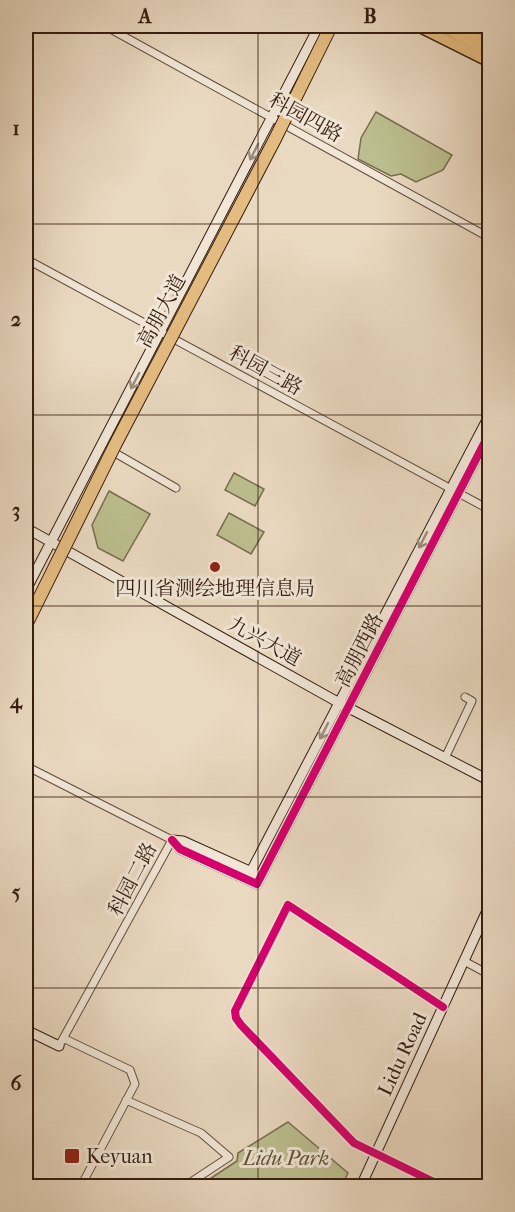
<svg xmlns="http://www.w3.org/2000/svg" width="515" height="1212" viewBox="0 0 515 1212" font-family="'IM FELL French Canon','Noto Serif SC',serif">
	<style>
		.green { fill: #bcbe8f; stroke: #786d4f; stroke-width: 1.5 }
		.lines { fill: none; stroke-linecap: round; stroke-linejoin: round }
		.street-casing { stroke: #624b3c; stroke-width: 9 }
		.secondary-casing { stroke: #351c0f; stroke-width: 11 }
		.primary-casing { stroke: #351c0f; stroke-width: 13 }
		.highway-casing { stroke: #351c0f; stroke-width: 14 }
		.street { stroke: #f1e6d7; stroke-width: 7 }
		.secondary { stroke: #f1e6d7; stroke-width: 9 }
		.primary { stroke: #e5bc80; stroke-width: 10 }
		.highway { stroke: #e5bc80; stroke-width: 12 }
		.highway-bridge-casing { stroke: #351c0f; stroke-width: 14; stroke-linecap: butt }
		.highway-bridge { stroke: #e5bc80; stroke-width: 12 }
		.cycleway-casing { stroke: #f1e6d7; stroke-width: 11 }
		.cycleway { stroke: #d6006c; stroke-width: 8 }
		.oneway { stroke: #9c8b7d }
		.grid { fill: none; stroke: #351c0f; stroke-width: 1.5; stroke-opacity: 0.55 }
		.poi-dot { fill: #8f2418; stroke: #f1e6d7; stroke-width: 2 }
		.labels { text-anchor: middle; stroke-width: 6; stroke-linejoin: round; paint-order: stroke }
		.street-label { font-size: 20px; fill: #351c0f; stroke: #f1e6d7 }
		.poi-label { font-size: 20px; fill: #351c0f; stroke: #f1e6d7 }
		.park-label { font-size: 20px; font-style: italic; fill: #5e4d35; stroke: #f1e6d7 }
		.neatline { fill: none; stroke: #351c0f; stroke-width: 2 }
		.grid-label { font-size: 20px; text-anchor: middle; font-weight: bold; fill: #351c0f }
	</style>
	<rect width="100%" height="100%" fill="#ead9c1"/>
	<filter id="stains"><feTurbulence type="fractalNoise" baseFrequency=".00333" numOctaves="4"/><feColorMatrix values="0 0 0 0 .2 0 0 0 0 .09 0 0 0 0 .02 0 0 0 .5 -.17"/></filter>
	<radialGradient id="worn" r=".72"><stop offset=".6" stop-color="#630" stop-opacity="0"/><stop offset="1" stop-color="#630" stop-opacity=".3"/></radialGradient>
	<path class="green" d="M376,112L452,155L443,170L416,182L401,174L391,176L358,159L361,138Z
		M234,473L264,489L255,506L225,490Z
		M109,491L150,514L123,561L98,548L92,525Z
		M229,513L264,532L251,554L217,535Z
		M288,1122L348,1173L342,1186H199L237,1161L238,1153Z"/>
	<g class="lines">
		<defs>
			<path id="street" d="M105,26L490,238
				M26,259L490,510
				M110,450L176,488
				M445,758L472,701L465,697
				M26,766L172,840L59,1046
				M464,961L490,975
				M65,1039L130,1070L135,1084L81,1186
				M126,1100L201,1133L229,1157L185,1186
				M442,1186L354,1143L241,1025L236,1018L235,1011L288,905L443,1007"/>
			<path id="secondary" d="M26,528L343,705L490,781
				M26,590L319,26
				M172,840L180,849L257,884L490,432
				M172,840L183,841L256,874
				M247,879L490,414
				M26,1030L59,1046
				M361,1186L490,904"/>
			<path id="primary" d="M418,26L490,62
				M458,26L490,42"/>
			<path id="highway" d="M443,26L490,51"/>
		</defs>
		<use href="#street" class="street-casing"/>
		<use href="#secondary" class="secondary-casing"/>
		<use href="#primary" class="primary-casing"/>
		<use href="#highway" class="highway-casing"/>
		<use href="#street" class="street"/>
		<use href="#secondary" class="secondary"/>
		<use href="#primary" class="primary"/>
		<use href="#highway" class="highway"/>
		<defs>
			<path id="highway-bridge" d="M26,625L115,445L275,139L331,26"/>
		</defs>
		<use href="#highway-bridge" class="highway-bridge-casing"/>
		<use href="#highway-bridge" class="highway-bridge"/>
		<defs>
			<path id="cycleway" d="M172,840L180,849L257,884L490,432
				M442,1186L354,1143L241,1025L236,1018L235,1011L288,905L443,1007"/>
		</defs>
		<use href="#cycleway" class="cycleway-casing"/>
		<use href="#cycleway" class="cycleway"/>
	</g>
	<defs><path id="oneway-shaft" d="M-6 0H5M1.5-3L5.5 0L1.5 3" fill="none" stroke-width="1.6" stroke-linecap="round" stroke-linejoin="round" transform="scale(1.5)"/></defs>
	<g class="oneway">
		<use href="#oneway-shaft" transform="translate(254 152) rotate(117)"/>
		<use href="#oneway-shaft" transform="translate(135 381) rotate(118)"/>
		<use href="#oneway-shaft" transform="translate(423 540) rotate(117)"/>
		<use href="#oneway-shaft" transform="translate(324 731) rotate(117)"/>
	</g>
	<path class="grid" d="M258,26V1186M26,224H490M26,415H490M26,606H490M26,797H490M26,988H490"/>
	<g class="poi-dot">
		<circle cx="215" cy="567" r="6"/>
		<rect x="64" y="1148" width="16" height="16" rx="3"/>
	</g>
	<g class="labels">
		<g class="street-label">
			<text transform="translate(306 117) rotate(29)" y="7">科园四路</text>
			<text transform="translate(161 311) rotate(-62)" y="7">高朋大道</text>
			<text transform="translate(266 370) rotate(29)" y="7">科园三路</text>
			<text transform="translate(265 641) rotate(29)" y="7">九兴大道</text>
			<text transform="translate(359 650) rotate(-63)" y="7">高朋西路</text>
			<text transform="translate(132 879) rotate(-62)" y="7">科园二路</text>
			<text transform="translate(402 1054) rotate(-65)" y="7">Lidu Road</text>
		</g>
		<g class="poi-label">
			<text x="215" y="595">四川省测绘地理信息局</text>
			<text x="86" y="1163" text-anchor="start">Keyuan</text>
		</g>
		<g class="park-label">
			<text x="286" y="1165">Lidu Park</text>
		</g>
	</g>
	<rect width="515" height="1212" fill="none" stroke="#ead9c1" stroke-width="66"/>
	<rect x="33" y="33" width="449" height="1146" class="neatline"/>
	<g class="grid-label">
		<text x="145" y="23">A</text>
		<text x="370" y="23">B</text>
		<text x="16" y="135">1</text>
		<text x="16" y="326">2</text>
		<text x="16" y="517">3</text>
		<text x="16" y="708">4</text>
		<text x="16" y="899">5</text>
		<text x="16" y="1090">6</text>
	</g>
	<rect width="100%" height="100%" filter="url(#stains)"/>
	<rect width="100%" height="100%" fill="url(#worn)"/>
</svg>
